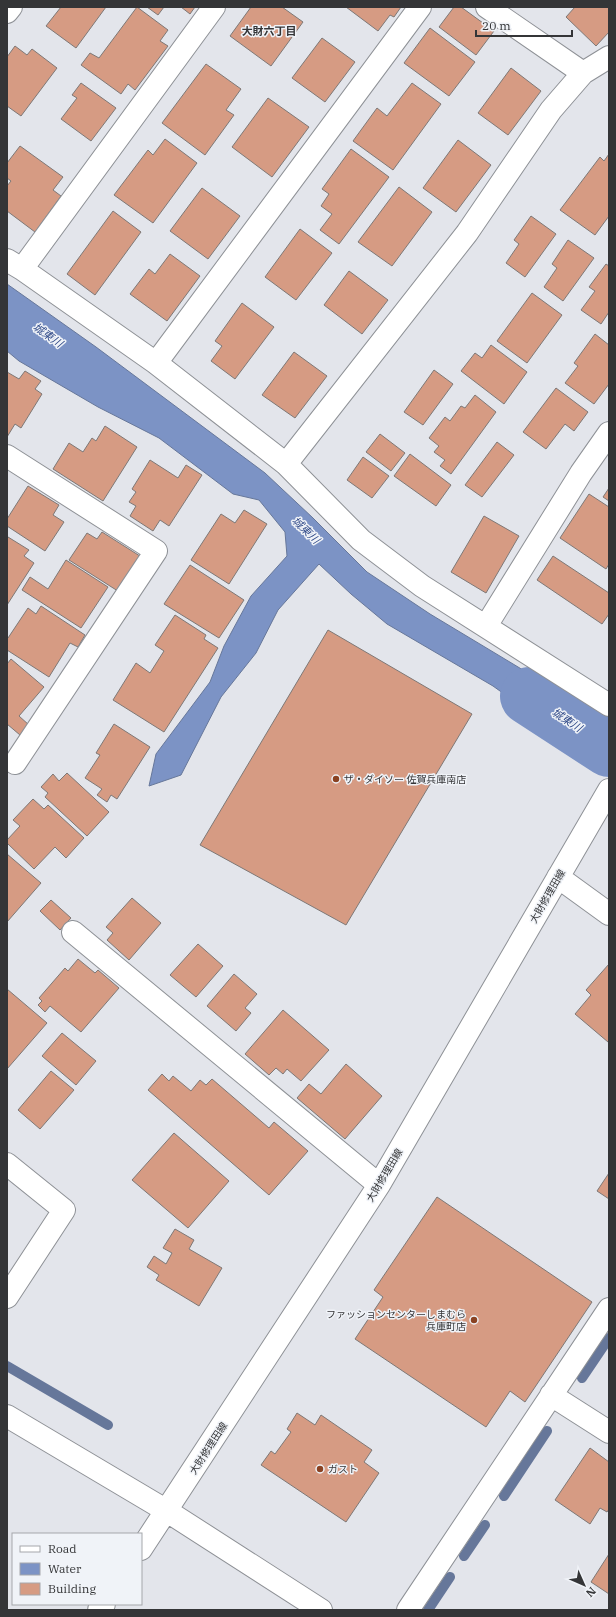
<svg xmlns="http://www.w3.org/2000/svg" width="616" height="1617" viewBox="0 0 616 1617" font-family="'IBM Plex Serif','Noto Sans JP',serif">
	<style>
		.water { fill: #7c93c5; stroke: #66779a }
		.lines { fill: none; stroke-linecap: round; stroke-linejoin: round }
		.stream { stroke: #66779a; stroke-width: 10 }
		.river { stroke: #7c93c5; stroke-width: 58 }
		.building { fill: #d69b83; stroke: #7e7876 }
		.minor-casing { stroke: #8e9196; stroke-width: 24 }
		.minor { stroke: #fff; stroke-width: 22 }
		.poi-dot { fill: #8a4222; stroke: #f0f3f8; stroke-width: 1.5 }
		.labels { text-anchor: middle; stroke-width: 3; stroke-linejoin: round; paint-order: stroke }
		.poi-label { font-size: 10px; fill: #343537; stroke: #f0f3f8; text-anchor: start }
		.street-label { font-size: 10px; fill: #343537; stroke: #f0f3f8 }
		.neighbourhood-label { font-size: 11px; font-weight: bold; fill: #343537; stroke: #f0f3f8 }
		.water-label { font-size: 11px; font-style: italic; fill: #314b89; stroke: #f0f3f8 }
	</style>
	<rect width="100%" height="100%" fill="#e3e5eb"/>
	<path class="water" d="M7,284L96,347L265,473L313,518L367,572L430,614L533,676L586,713L602,730L584,758L553,729L493,686L387,624L351,594L319,564L278,610L256,653L221,697L181,775L149,786L156,754L210,682L224,646L251,596L287,556L285,532L259,500L233,494L159,438L98,407L19,361L7,351Z"/>
	<g class="lines">
		<path class="stream" d="M7,1366L108,1425
			M582,1378L609,1338
			M504,1496L547,1431
			M464,1556L485,1525
			M428,1610L450,1577"/>
		<path class="river" d="M529,696L609,748"/>
	</g>
	<path class="building" d="M61,7H106L76,48L46,26Z
		M137,7L168,30L160,41L168,46L135,90L128,84L121,94L81,65L90,53L99,58Z
		M147,7H164L158,15Z
		M181,7H195L190,14Z
		M251,7H282L303,22L271,66L230,36Z
		M346,7H401L394,17L390,15L378,31Z
		M454,7H461L494,31L476,55L439,27Z
		M575,7H609V32L596,46L566,17Z
		M430,28L475,62L449,96L404,63Z
		M322,38L355,62L325,102L292,78Z
		M15,46L27,55L32,49L57,68L21,116L7,106V57Z
		M206,64L241,89L226,110L234,115L205,155L162,123Z
		M511,68L541,91L508,135L478,113Z
		M81,83L116,108L91,141L61,119L77,98L72,95Z
		M412,83L441,104L393,170L353,141L377,108L387,116Z
		M268,98L309,127L272,177L232,147Z
		M165,139L197,163L153,223L114,195L148,150L153,155Z
		M458,140L491,165L456,212L423,188Z
		M20,146L63,177L53,190L61,196L35,232L7,211V186L11,181L7,178V163Z
		M351,149L389,177L339,244L320,230L332,214L321,206L329,194L322,189Z
		M609,154V216L595,235L560,210L600,157L604,161Z
		M399,187L432,212L392,266L358,242Z
		M202,188L240,216L208,259L170,231Z
		M113,211L141,232L95,295L67,274Z
		M531,216L556,234L525,277L506,263L519,244L514,240Z
		M300,229L332,253L296,300L265,277Z
		M568,240L594,258L563,301L544,287L557,268L552,264Z
		M170,254L200,276L167,321L130,294L149,269L155,274Z
		M606,264L609,266V312L601,324L581,310L595,291L589,287Z
		M349,271L388,300L362,334L324,305Z
		M532,293L562,315L527,363L497,341Z
		M242,303L274,327L235,379L211,361L222,346L215,341Z
		M595,334L609,345V384L594,404L565,383L578,366L574,363Z
		M491,345L527,372L504,404L461,371L475,353L482,358Z
		M294,352L327,376L295,418L262,395Z
		M434,370L453,384L423,425L404,412Z
		M25,371L41,381L35,389L42,394L21,428L15,424L7,437V372L19,379Z
		M556,388L588,412L574,431L565,424L546,449L523,432Z
		M475,395L496,412L451,474L440,466L445,460L434,452L439,446L429,438L445,417L450,421L461,406L465,408Z
		M105,426L137,447L103,501L53,469L69,443L83,452L92,438L96,441Z
		M380,434L405,453L391,471L366,452Z
		M497,442L514,455L482,497L465,485Z
		M410,454L451,485L436,506L394,476Z
		M363,457L389,476L372,498L347,480Z
		M150,460L178,478L186,465L202,475L169,526L160,520L153,531L130,516L136,506L129,502L136,492L132,489Z
		M28,486L59,505L53,515L64,522L45,551L7,526V519Z
		M609,488V501L603,497Z
		M589,494L609,507V564L606,569L560,538Z
		M244,510L267,524L229,584L191,560L221,514L235,523Z
		M484,516L519,536L486,593L451,572Z
		M102,532L143,558L121,593L69,560L87,533L97,539Z
		M8,537L29,550L24,556L34,563L7,605V539Z
		M553,556L609,593V614L602,624L537,580Z
		M66,560L108,587L81,628L22,590L30,577L48,589Z
		M190,565L244,600L219,638L164,604Z
		M41,606L85,635L78,647L70,643L49,677L7,650V638H8L28,608L36,614Z
		M175,615L206,635L204,639L218,648L164,732L113,700L136,663L150,673L164,651L155,645Z
		M328,630L472,714L346,925L200,845Z
		M11,659L44,687L19,716L29,725L20,735L7,724V664Z
		M114,724L150,747L117,799L111,795L107,802L97,795L102,789L85,778L100,755L96,753Z
		M67,773L109,812L87,836L45,797L48,793L41,787L53,774L59,781Z
		M33,799L44,809L48,805L84,838L66,858L55,847L34,869L7,843V840L20,826L13,820Z
		M7,854L41,883L7,922Z
		M132,898L161,923L129,960L107,940L113,933L106,927Z
		M51,900L71,918L60,930L40,911Z
		M198,944L223,966L196,997L170,975Z
		M78,959L95,973L98,970L119,988L81,1032L50,1006L45,1012L38,1005L42,1001L39,998L65,968L68,971Z
		M609,964V1041L608,1042L575,1014L591,995L586,990Z
		M234,974L257,994L245,1008L251,1013L236,1031L207,1006Z
		M7,989L47,1023L7,1069Z
		M283,1010L329,1050L301,1081L287,1069L283,1074L276,1068L269,1075L245,1054Z
		M62,1033L96,1061L76,1085L42,1056Z
		M346,1064L382,1096L345,1139L297,1098L309,1084L321,1094Z
		M51,1071L74,1090L40,1129L18,1110Z
		M162,1074L169,1081L173,1076L191,1091L200,1080L206,1085L212,1079L269,1128L274,1122L308,1151L269,1195L148,1090Z
		M174,1133L229,1181L188,1228L132,1180Z
		M609,1173V1199L597,1191Z
		M437,1197L592,1302L525,1402L510,1391L486,1427L355,1339L383,1297L374,1290Z
		M175,1229L194,1240L189,1249L222,1268L199,1306L156,1280L159,1275L147,1267L154,1256L166,1264L172,1253L163,1248Z
		M297,1413L315,1425L321,1415L372,1450L364,1462L379,1473L346,1522L261,1465L271,1451L275,1454L291,1432L287,1429Z
		M590,1448L609,1462V1509L607,1512L600,1508L590,1524L555,1500Z
		M609,1554V1594L591,1582Z"/>
	<g class="lines">
		<defs>
			<path id="minor" d="M7,12L11,7
				M583,73L609,57
				M7,260L22,269L156,363L286,464L361,540L422,586L609,705
				M22,269L214,7
				M156,363L420,7
				M7,456L156,551L15,763
				M286,464L467,233L551,110L583,73L487,7
				M486,626L581,473L609,433
				M558,877L609,914
				M73,932L379,1185
				M7,1164L64,1210L7,1297
				M551,1395L609,1432
				M7,1416L167,1511L321,1610
				M141,1549L379,1185L609,790
				M99,1610L104,1604
				M408,1610L609,1309"/>
		</defs>
		<use href="#minor" class="minor-casing"/>
		<use href="#minor" class="minor"/>
	</g>
	<g class="poi-dot">
		<circle cx="336" cy="779" r="4"/>
		<circle cx="474" cy="1320" r="4"/>
		<circle cx="320" cy="1469" r="4"/>
	</g>
	<g class="labels">
		<g class="poi-label">
			<text x="344" y="783">ザ・ダイソー 佐賀兵庫南店</text>
			<text x="466" y="1318" text-anchor="end">ファッションセンターしまむら<tspan x="466" dy="12">兵庫町店</tspan></text>
			<text x="328" y="1473">ガスト</text>
		</g>
		<g class="street-label">
			<text transform="translate(547 896) rotate(-60)" y="4">大財修理田線</text>
			<text transform="translate(384 1175) rotate(-59)" y="4">大財修理田線</text>
			<text transform="translate(208 1448) rotate(-57)" y="4">大財修理田線</text>
		</g>
		<g class="neighbourhood-label">
			<text x="269" y="35">大財六丁目</text>
		</g>
		<g class="water-label">
			<text transform="translate(48 335) rotate(35)" y="4">城東川</text>
			<text transform="translate(306 530) rotate(44)" y="4">城東川</text>
			<text transform="translate(567 720) rotate(33)" y="4">城東川</text>
		</g>
	</g>
	<rect width="616" height="1617" fill="none" stroke="#343537" stroke-width="16"/>
	<rect x="12" y="1533" width="130" height="72" fill="#f0f3f8" stroke="#a5a7ab"/>
	<rect x="20" y="1546" width="20" height="6" fill="#ffffff" stroke="#a5a7ab"/>
	<text x="48" y="1553" font-size="12" fill="#343537">Road</text>
	<rect x="20" y="1563" width="20" height="12" fill="#7c93c5" stroke="#a5a7ab"/>
	<text x="48" y="1573" font-size="12" fill="#343537">Water</text>
	<rect x="20" y="1583" width="20" height="12" fill="#d69b83" stroke="#a5a7ab"/>
	<text x="48" y="1593" font-size="12" fill="#343537">Building</text>
	<g transform="translate(584 1585) rotate(135)" stroke="#f0f3f8" stroke-width="3" paint-order="stroke">
	<path d="M0-3L7 15L0 10L-7 15Z" fill="#343537"/>
	<text y="-6" font-size="11" font-weight="bold" text-anchor="middle" fill="#343537">N</text>
	</g>
	<path d="M476 30v6h96v-6" fill="none" stroke="#343537" stroke-width="2"/>
	<text x="482" y="30" font-size="12" fill="#343537" stroke="#f0f3f8" stroke-width="3" paint-order="stroke">20 m</text>
</svg>
